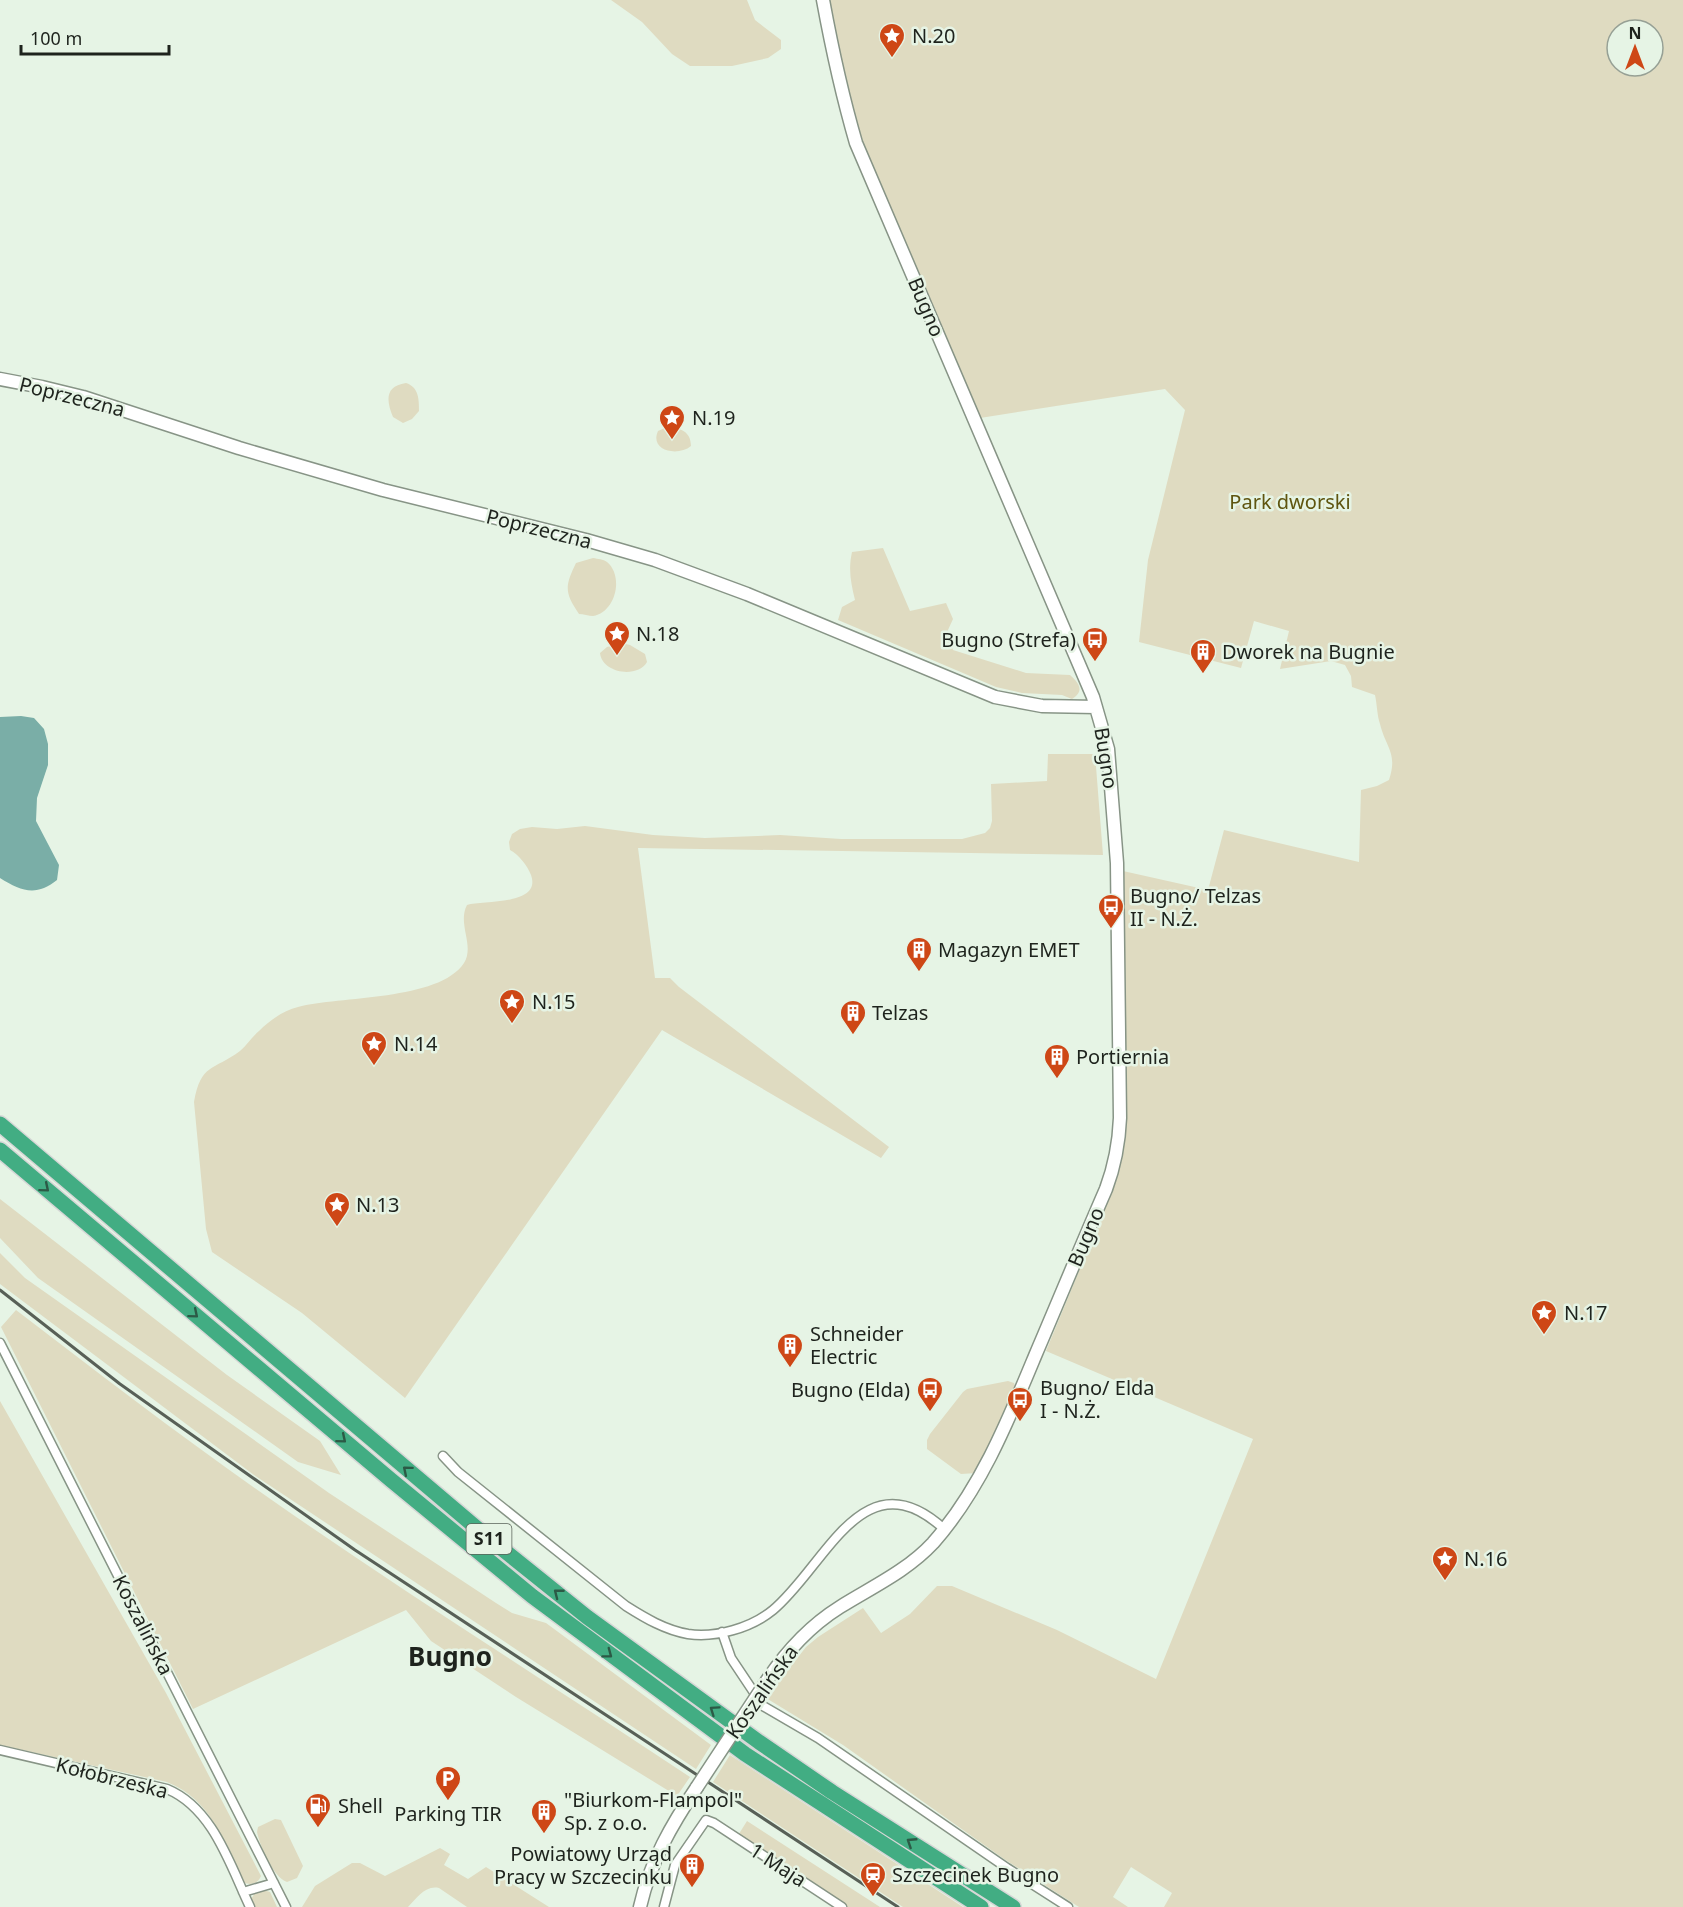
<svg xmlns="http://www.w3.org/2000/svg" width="1683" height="1907" viewBox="0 0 1683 1907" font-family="'Noto Sans',sans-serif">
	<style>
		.green { fill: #dfdbc1; fill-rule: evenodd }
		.water { fill: #7aaea7 }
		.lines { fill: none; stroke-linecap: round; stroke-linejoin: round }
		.street-casing { stroke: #879486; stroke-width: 11 }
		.secondary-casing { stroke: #879486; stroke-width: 15 }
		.highway-casing { stroke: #d6d7d6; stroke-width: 18 }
		.street { stroke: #fff; stroke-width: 8 }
		.secondary { stroke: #fff; stroke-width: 12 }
		.highway { stroke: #42ad83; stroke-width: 15 }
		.rail { stroke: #586057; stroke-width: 3 }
		.secondary-bridge-casing { stroke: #879486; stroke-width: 15; stroke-linecap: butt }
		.secondary-bridge { stroke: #fff; stroke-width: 12 }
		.oneway { stroke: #2c5a46 }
		.labels { text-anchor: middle; stroke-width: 5; stroke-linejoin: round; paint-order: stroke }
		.shield { fill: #e6f4e5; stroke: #5a6259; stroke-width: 1.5 }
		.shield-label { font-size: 18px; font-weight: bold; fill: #1e231d }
		.poi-label { font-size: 20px; fill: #1e231d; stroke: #e6f4e5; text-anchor: start }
		.street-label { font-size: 20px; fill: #1e231d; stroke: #e6f4e5 }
		.park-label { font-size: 20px; fill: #5f5510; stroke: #e6f4e5 }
		.district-label { font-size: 26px; font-weight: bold; fill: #1e231d; stroke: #e6f4e5 }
	</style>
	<rect width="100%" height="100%" fill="#e6f4e5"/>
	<path class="green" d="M611,0H747L755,20L781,40V49L768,58L732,66H690L672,54L642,22Z
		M829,0H1683V1907H1164L1172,1893L1131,1867L1113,1897L1128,1907H1079L1004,1859L843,1745L766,1698L806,1647L818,1637L863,1608L881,1633L910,1614L937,1586H952L1057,1630L1156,1679L1253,1439L1046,1351L1112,1191C1132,1137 1126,1083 1125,1027C1125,975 1125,923 1123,871L1208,890L1224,830L1359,862L1361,790L1377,786L1389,780C1398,753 1386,748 1380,724C1377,715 1377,704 1375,695L1352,687L1351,676L1345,665L1331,661L1280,669L1289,631L1254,621L1241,668L1139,642L1148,560L1185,410L1165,389L980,418L862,141L849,100ZM1617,30H1653V66H1617Z
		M406,383C419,387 419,400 419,411L412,419L403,423L393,417C386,400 385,386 406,383Z
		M667,427C680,428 691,431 691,446C678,457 649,451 658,431Z
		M883,548L910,611L946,603L953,619L948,630L953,650L1026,673L1070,675C1079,683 1085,691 1072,699L1062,695L1022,693L996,687L838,620L842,607L855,600C851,583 848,570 852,552Z
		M593,558C598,559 603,559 607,562C624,576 616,612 593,616C589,616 583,614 579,614C564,592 565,586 576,563Z
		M621,643L630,645L645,654L647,662C637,679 602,673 600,653L607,647Z
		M1048,754H1095L1103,855L638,848L655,978H670L679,987L889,1147L881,1158L662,1030L405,1398L302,1313L212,1252L206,1229L194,1102C201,1063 213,1071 240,1051C247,1045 252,1037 259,1031C269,1021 284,1010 298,1007C339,996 439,1001 464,963C475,945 457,924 467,905C483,900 542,906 531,875C527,865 519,855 510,850L509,842L512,834L520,829L532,827L557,829L585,826L653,835L705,838L780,835L841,839H962L985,833L990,828L992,821L991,784L1047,781Z
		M0,1199L227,1375L320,1441L341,1475L298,1462L38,1278L0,1238Z
		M0,1253L25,1278L329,1493L496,1603L512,1613L546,1623L711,1745L696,1769L254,1475L0,1284Z
		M16,1310C106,1379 196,1448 289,1512C421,1603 556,1688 690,1777L677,1796L516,1697L431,1641L406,1610L193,1709L1,1327Z
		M1008,1381L1014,1383L1016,1389L977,1473L961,1474L927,1449V1440L930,1434L963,1392L967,1389Z
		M0,1401L166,1693L261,1876C258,1884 250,1886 243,1882C223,1841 212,1800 167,1782L0,1745Z
		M730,1755L963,1907H903L713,1782Z
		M275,1819L281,1820L303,1866L297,1878L287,1882C273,1877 260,1846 257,1832L258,1827Z
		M747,1821L880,1907H847L737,1837Z
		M440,1848L450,1854L444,1865L468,1879L486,1867L549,1907H467L439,1888C425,1885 417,1898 408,1907H302L315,1886L352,1863H360L385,1876Z
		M263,1890L270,1892L277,1907H255L251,1899L255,1893Z"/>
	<path class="water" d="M21,716L34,718L44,729L48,744V765L37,798L36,821L59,865L57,880C36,897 21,891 0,878V717Z"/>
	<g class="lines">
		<defs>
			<path id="street" d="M0,1343L286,1907
				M443,1456L458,1472L626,1606C645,1618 665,1630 688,1634C716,1638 751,1628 773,1610C826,1566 863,1455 944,1529
				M722,1632L731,1658L763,1706L818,1738L1007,1868L1068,1907
				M0,1750L167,1789C213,1808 230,1865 250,1907
				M243,1892L274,1883
				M664,1907L675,1865L706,1820L714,1823L842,1907"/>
			<path id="secondary" d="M0,379L42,387L83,397L239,448L383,490L586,540L655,560L747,594L995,697L1042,706L1096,707
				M764,1685C784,1654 808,1627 840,1607C872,1587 907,1571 933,1543C980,1490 1008,1421 1035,1356C1059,1300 1082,1244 1106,1189C1115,1165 1119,1143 1120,1118L1117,863L1108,749L1093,697L856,143C842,95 832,49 823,0
				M640,1907C650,1862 672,1824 697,1787"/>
			<path id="highway" d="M0,1124L486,1536L587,1617L759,1742L832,1792L1013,1907
				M0,1150L391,1480L532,1596L745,1754L981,1907"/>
		</defs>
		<use href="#street" class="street-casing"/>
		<use href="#secondary" class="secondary-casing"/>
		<use href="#highway" class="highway-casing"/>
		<use href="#street" class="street"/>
		<use href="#secondary" class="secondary"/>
		<use href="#highway" class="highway"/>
		<path class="rail" d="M0,1290L120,1384L355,1550L898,1907"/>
		<defs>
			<path id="secondary-bridge" d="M697,1787L764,1685"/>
		</defs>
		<use href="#secondary-bridge" class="secondary-bridge-casing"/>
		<use href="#secondary-bridge" class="secondary-bridge"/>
	</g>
	<defs><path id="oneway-chevron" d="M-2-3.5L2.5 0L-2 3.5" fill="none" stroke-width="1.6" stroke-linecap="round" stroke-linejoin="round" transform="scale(1.5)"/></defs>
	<g class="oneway">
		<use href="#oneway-chevron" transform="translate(45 1188) rotate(40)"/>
		<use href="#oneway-chevron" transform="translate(194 1314) rotate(40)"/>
		<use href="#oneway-chevron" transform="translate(342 1439) rotate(40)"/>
		<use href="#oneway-chevron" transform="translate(407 1470) rotate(-140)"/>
		<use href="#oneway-chevron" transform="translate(558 1593) rotate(-142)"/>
		<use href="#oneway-chevron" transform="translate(608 1654) rotate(37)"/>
		<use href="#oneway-chevron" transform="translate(714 1710) rotate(-145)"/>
		<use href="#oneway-chevron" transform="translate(911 1842) rotate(-147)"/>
	</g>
	<defs>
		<symbol id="sight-pin" viewBox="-11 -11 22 30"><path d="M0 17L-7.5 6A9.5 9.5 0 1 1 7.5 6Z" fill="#ce4716" stroke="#e6f4e5"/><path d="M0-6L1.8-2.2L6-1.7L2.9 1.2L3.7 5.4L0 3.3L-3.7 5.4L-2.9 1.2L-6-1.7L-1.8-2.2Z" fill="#fff"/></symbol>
		<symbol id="bus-pin" viewBox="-11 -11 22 30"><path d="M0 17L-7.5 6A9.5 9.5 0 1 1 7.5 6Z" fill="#ce4716" stroke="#e6f4e5"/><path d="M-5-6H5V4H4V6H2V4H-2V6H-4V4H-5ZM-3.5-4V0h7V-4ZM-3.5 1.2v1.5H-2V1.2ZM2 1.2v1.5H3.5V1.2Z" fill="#fff"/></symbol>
		<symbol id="building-pin" viewBox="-11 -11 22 30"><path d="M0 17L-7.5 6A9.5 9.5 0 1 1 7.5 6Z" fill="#ce4716" stroke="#e6f4e5"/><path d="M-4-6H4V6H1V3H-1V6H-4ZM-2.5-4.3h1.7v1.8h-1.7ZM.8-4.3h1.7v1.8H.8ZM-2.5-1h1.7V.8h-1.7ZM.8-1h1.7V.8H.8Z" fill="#fff"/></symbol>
		<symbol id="parking-pin" viewBox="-11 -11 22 30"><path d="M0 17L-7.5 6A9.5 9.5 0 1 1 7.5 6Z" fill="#ce4716" stroke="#e6f4e5"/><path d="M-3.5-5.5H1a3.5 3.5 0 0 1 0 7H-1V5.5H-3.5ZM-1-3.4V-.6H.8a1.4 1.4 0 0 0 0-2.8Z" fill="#fff"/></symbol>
		<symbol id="fuel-pin" viewBox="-11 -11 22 30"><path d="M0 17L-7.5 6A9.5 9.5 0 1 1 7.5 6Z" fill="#ce4716" stroke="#e6f4e5"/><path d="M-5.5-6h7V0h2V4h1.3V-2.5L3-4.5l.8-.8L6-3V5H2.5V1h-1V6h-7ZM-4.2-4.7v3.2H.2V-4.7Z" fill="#fff"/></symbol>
		<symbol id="station-pin" viewBox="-11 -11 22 30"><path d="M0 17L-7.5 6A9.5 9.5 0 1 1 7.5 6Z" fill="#ce4716" stroke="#e6f4e5"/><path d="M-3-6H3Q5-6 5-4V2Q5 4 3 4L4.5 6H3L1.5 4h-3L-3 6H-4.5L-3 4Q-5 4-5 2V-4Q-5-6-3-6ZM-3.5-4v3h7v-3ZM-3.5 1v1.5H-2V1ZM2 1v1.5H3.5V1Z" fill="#fff"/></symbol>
	</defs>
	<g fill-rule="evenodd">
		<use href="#sight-pin" x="877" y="21" width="30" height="40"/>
		<use href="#sight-pin" x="657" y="403" width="30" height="40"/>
		<use href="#sight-pin" x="602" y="619" width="30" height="40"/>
		<use href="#bus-pin" x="1080" y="625" width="30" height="40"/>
		<use href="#building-pin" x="1188" y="637" width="30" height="40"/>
		<use href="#bus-pin" x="1096" y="892" width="30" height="40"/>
		<use href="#building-pin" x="904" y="935" width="30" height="40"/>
		<use href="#sight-pin" x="497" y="987" width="30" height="40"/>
		<use href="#building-pin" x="838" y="998" width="30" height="40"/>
		<use href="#sight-pin" x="359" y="1029" width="30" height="40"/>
		<use href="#building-pin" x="1042" y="1042" width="30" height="40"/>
		<use href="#sight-pin" x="322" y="1190" width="30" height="40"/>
		<use href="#sight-pin" x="1529" y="1298" width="30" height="40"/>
		<use href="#building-pin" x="775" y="1331" width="30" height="40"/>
		<use href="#bus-pin" x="915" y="1375" width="30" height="40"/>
		<use href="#bus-pin" x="1005" y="1385" width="30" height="40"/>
		<use href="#sight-pin" x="1430" y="1544" width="30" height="40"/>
		<use href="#parking-pin" x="433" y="1764" width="30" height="40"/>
		<use href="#fuel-pin" x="303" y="1791" width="30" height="40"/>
		<use href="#building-pin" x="529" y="1797" width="30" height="40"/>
		<use href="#building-pin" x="677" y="1851" width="30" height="40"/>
		<use href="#station-pin" x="858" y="1860" width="30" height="40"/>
	</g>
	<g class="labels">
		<rect class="shield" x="466.5" y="1524" width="45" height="30" rx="4.5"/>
		<g class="shield-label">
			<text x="489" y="1545">S11</text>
		</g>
		<g class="poi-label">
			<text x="912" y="43">N.20</text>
			<text x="692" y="425">N.19</text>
			<text x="636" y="641">N.18</text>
			<text x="1076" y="647" text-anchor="end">Bugno (Strefa)</text>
			<text x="1222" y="659">Dworek na Bugnie</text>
			<text x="1130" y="903">Bugno/ Telzas<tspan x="1130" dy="23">II - N.Ż.</tspan></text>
			<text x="938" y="957">Magazyn EMET</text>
			<text x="532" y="1009">N.15</text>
			<text x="872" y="1020">Telzas</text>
			<text x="394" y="1051">N.14</text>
			<text x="1076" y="1064">Portiernia</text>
			<text x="356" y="1212">N.13</text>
			<text x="1564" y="1320">N.17</text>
			<text x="810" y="1341">Schneider<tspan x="810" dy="23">Electric</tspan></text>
			<text x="1040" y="1395">Bugno/ Elda<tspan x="1040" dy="23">I - N.Ż.</tspan></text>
			<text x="910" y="1397" text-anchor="end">Bugno (Elda)</text>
			<text x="1464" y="1566">N.16</text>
			<text x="564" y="1807">"Biurkom-Flampol"<tspan x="564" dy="23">Sp. z o.o.</tspan></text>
			<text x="338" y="1813">Shell</text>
			<text x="448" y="1821" text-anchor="middle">Parking TIR</text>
			<text x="672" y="1861" text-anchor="end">Powiatowy Urząd<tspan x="672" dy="23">Pracy w Szczecinku</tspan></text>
			<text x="892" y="1882">Szczecinek Bugno</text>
		</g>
		<g class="street-label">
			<text transform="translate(926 307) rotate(67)" y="7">Bugno</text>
			<text transform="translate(72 397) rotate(14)" y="7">Poprzeczna</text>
			<text transform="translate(539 529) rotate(14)" y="7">Poprzeczna</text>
			<text transform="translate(1106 758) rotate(81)" y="7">Bugno</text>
			<text transform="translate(1086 1237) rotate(-67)" y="7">Bugno</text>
			<text transform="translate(143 1625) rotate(63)" y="7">Koszalińska</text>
			<text transform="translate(762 1692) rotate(-55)" y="7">Koszalińska</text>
			<text transform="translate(112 1778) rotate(14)" y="7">Kołobrzeska</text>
			<text transform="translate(778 1865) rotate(33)" y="7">1 Maja</text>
		</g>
		<g class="park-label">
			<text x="1290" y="509">Park dworski</text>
		</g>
		<g class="district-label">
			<text x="450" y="1666">Bugno</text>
		</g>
	</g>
	<g transform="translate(1635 48)"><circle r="28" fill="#e6f4e5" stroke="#96a095" stroke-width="1.5"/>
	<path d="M0-4.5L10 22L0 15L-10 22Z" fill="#ce4716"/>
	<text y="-9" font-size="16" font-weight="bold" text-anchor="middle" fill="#1e231d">N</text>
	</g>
	<path d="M21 45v9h148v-9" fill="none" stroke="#1e231d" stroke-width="3"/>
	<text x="30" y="45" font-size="18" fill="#1e231d" stroke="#e6f4e5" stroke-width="4.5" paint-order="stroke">100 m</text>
</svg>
